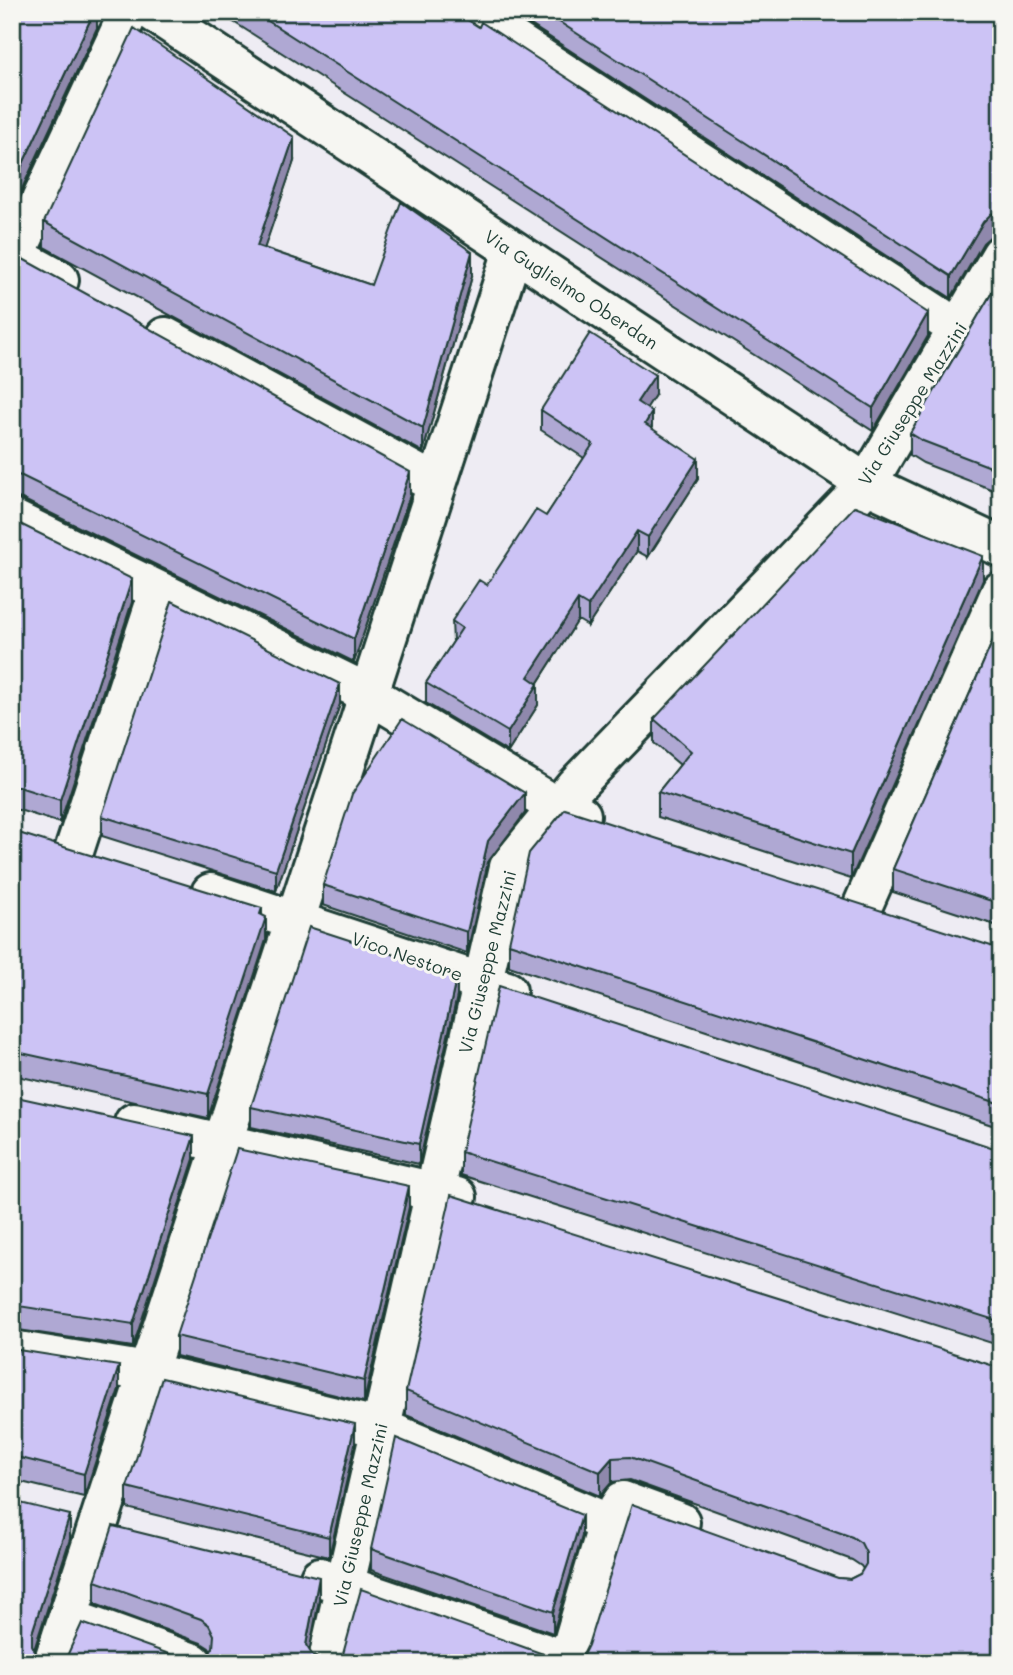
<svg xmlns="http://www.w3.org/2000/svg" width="1013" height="1675" viewBox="0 0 1013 1675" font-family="Mali,sans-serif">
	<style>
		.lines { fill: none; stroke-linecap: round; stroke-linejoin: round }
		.street-casing { stroke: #1f3d34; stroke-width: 44 }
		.street { stroke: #f6f6f2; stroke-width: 38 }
		.wall { fill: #afa8d3; stroke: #1f3d34; stroke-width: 2 }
		.shaded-wall { fill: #8f88ac; stroke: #1f3d34; stroke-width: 2 }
		.building { fill: #ccc3f5; stroke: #1f3d34; stroke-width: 2 }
		.labels { text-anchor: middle; stroke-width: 6; stroke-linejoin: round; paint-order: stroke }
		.street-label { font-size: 18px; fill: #1f3d34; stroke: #f6f6f2 }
	</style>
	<rect width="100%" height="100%" fill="#eeecf3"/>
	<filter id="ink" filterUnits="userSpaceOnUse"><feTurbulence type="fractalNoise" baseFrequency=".0143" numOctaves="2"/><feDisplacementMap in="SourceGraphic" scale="14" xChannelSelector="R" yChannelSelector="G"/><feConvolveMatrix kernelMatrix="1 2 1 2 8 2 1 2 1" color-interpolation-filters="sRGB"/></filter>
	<g filter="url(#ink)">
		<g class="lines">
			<defs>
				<path id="street" d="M153,12L867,484L1001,547
					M470,12L960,330
					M59,280L15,256L129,12
					M165,337L436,484
					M12,519L367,693L557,807L581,815
					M74,851L159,591
					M211,893L507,991
					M863,905L1001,591
					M134,1123L457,1197
					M12,1350L148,1372L381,1428L608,1523
					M320,1577L568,1661
					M68,1618L193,1663
					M53,1663L513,251
					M327,1663L509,867L575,786L867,484L1001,255
					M567,1663L608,1523L623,1501L680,1522"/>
			</defs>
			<use href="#street" class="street-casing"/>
			<use href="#street" class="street"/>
		</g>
		<path class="wall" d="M218,12H455L928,336L873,431Z
			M511,12H1001V233L991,236L983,243L951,298Z
			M294,161L264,248L371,285L472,276L423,452L44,247V222Z
			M12,253L410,495L354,662L22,499L12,497Z
			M1001,277V493L923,463L910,455V433Z
			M655,395L646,408L652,429L698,479L648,557L637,551L588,626L578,620L537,684L538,705L508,752L426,703V683L453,642L452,621L487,585L546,516L584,458L541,430V410Z
			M12,520L132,602L60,823L19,810H12Z
			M983,580L851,879L658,817V792L680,765L654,743V719Z
			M1001,622V927L893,892V869Z
			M340,704L276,891L102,836V816Z
			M525,813L488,862L467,953L323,905V885Z
			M12,831L262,915L266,940L208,1118L17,1076H12Z
			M509,943L1001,948V1128L509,966Z
			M457,996L419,1164L251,1127V1107Z
			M12,1096L194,1159L133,1347L12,1329Z
			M994,1148L1001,1149V1346L461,1175V1152Z
			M409,1207L364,1402L176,1356V1336Z
			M12,1349L119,1389L84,1497L17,1481H12Z
			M994,1366L1001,1663H12L70,1539L34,1649L37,1655L47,1660L198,1661L208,1656L211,1651L209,1648L201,1643L95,1604V1581L319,1600L309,1651L313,1656L323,1661H573L838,1578L850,1579L860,1574L863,1569L861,1566L852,1560L630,1480L612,1482L600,1496L406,1415V1391Z
			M355,1444L329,1557L127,1508V1487Z
			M582,1536L553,1633L371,1570V1549Z"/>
		<path class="shaded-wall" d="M94,12H97V28L12,210V187Z
			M294,137V161L257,270V246Z
			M1000,211V233L991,236L983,243L951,298V276L983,222L991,214Z
			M472,252V276L423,452V428Z
			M928,313V336L873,431V408Z
			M655,375V395L637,423V402Z
			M652,412V433L645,424Z
			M698,459V479L648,557V537Z
			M410,472V495L354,662V639Z
			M637,531V551L588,626V606Z
			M983,556V580L851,879V854Z
			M132,579V602L60,823V800Z
			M578,600V620L528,698V677Z
			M340,684V704L276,891V870Z
			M538,684V705L508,752V732Z
			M525,793V813L488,862L467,953V932L488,841Z
			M262,908V927L266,917V940L208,1118V1094Z
			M457,975V996L419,1164V1144Z
			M194,1136V1159L133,1347V1324Z
			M409,1186V1207L364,1402V1381Z
			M119,1366V1389L84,1497V1474Z
			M355,1424V1444L329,1557V1537Z
			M612,1458V1482L600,1496V1472Z
			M70,1515V1539L32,1656V1633Z
			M582,1515V1536L553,1633V1612Z
			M319,1577V1600L307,1663L306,1645Z"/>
		<path class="building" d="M12,12H94L12,187Z
			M254,12H455L479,27L481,22L928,313L873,408Z
			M544,12H1001V211L991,214L983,222L951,276Z
			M134,28L294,137L257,246L371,285L401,202L472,252L423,428L44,222Z
			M12,253L410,472L354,639L22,476L12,474Z
			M1001,277V471L923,441L910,433Z
			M590,333L655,375L637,402L652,412L645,424L698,459L648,537L637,531L588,606L578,600L528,677L538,684L508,732L426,683L462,628L452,621L479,580L487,585L536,510L546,516L593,444L541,410Z
			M855,506L983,556L851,854L658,792L691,751L654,719Z
			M12,520L132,579L60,800L19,787H12Z
			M172,601L340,684L276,870L102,816Z
			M1001,622V904L893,869Z
			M402,719L525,793L488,841L467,932L323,885L352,794Z
			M565,809L994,947L1001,948V1104L509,943L529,853Z
			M12,831L262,908L260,914L266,917L208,1094L17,1052H12Z
			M309,927L457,975L419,1144L251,1107Z
			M499,986L994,1148L1001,1149V1322L461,1152Z
			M12,1096L194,1136L133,1324L12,1305Z
			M237,1149L409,1186L364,1381L176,1336Z
			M451,1195L994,1366L1001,1367V1663H12V1501L70,1515L32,1633V1645L37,1655L47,1660L58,1661L67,1656L82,1623L186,1660L198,1661L208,1656L213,1648L214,1635L209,1625L201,1619L95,1581L113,1526L319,1577L306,1645L313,1656L323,1661L334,1660L343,1654L361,1589L560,1660L573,1661L583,1655L588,1645L632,1504L838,1578L850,1579L860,1574L866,1564V1553L861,1543L852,1537L630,1457L612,1458L600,1472L406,1391Z
			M12,1349L119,1366L84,1474L17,1457H12Z
			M162,1378L355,1424L329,1537L127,1487Z
			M396,1438L582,1515L553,1612L371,1549Z"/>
	</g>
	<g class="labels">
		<g class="street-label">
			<text transform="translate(571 290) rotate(33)" y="6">Via Guglielmo Oberdan</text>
			<text transform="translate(913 404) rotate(-58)" y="6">Via Giuseppe Mazzini</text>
			<text transform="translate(407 957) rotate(19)" y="6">Vico Nestore</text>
			<text transform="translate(488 962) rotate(-76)" y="6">Via Giuseppe Mazzini</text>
			<text transform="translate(361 1515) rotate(-77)" y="6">Via Giuseppe Mazzini</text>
		</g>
	</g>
	<rect width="1013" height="1675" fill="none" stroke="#f6f6f2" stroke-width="42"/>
	<rect x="21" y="21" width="971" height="1633" fill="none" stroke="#1f3d34" stroke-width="2.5" filter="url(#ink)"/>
</svg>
